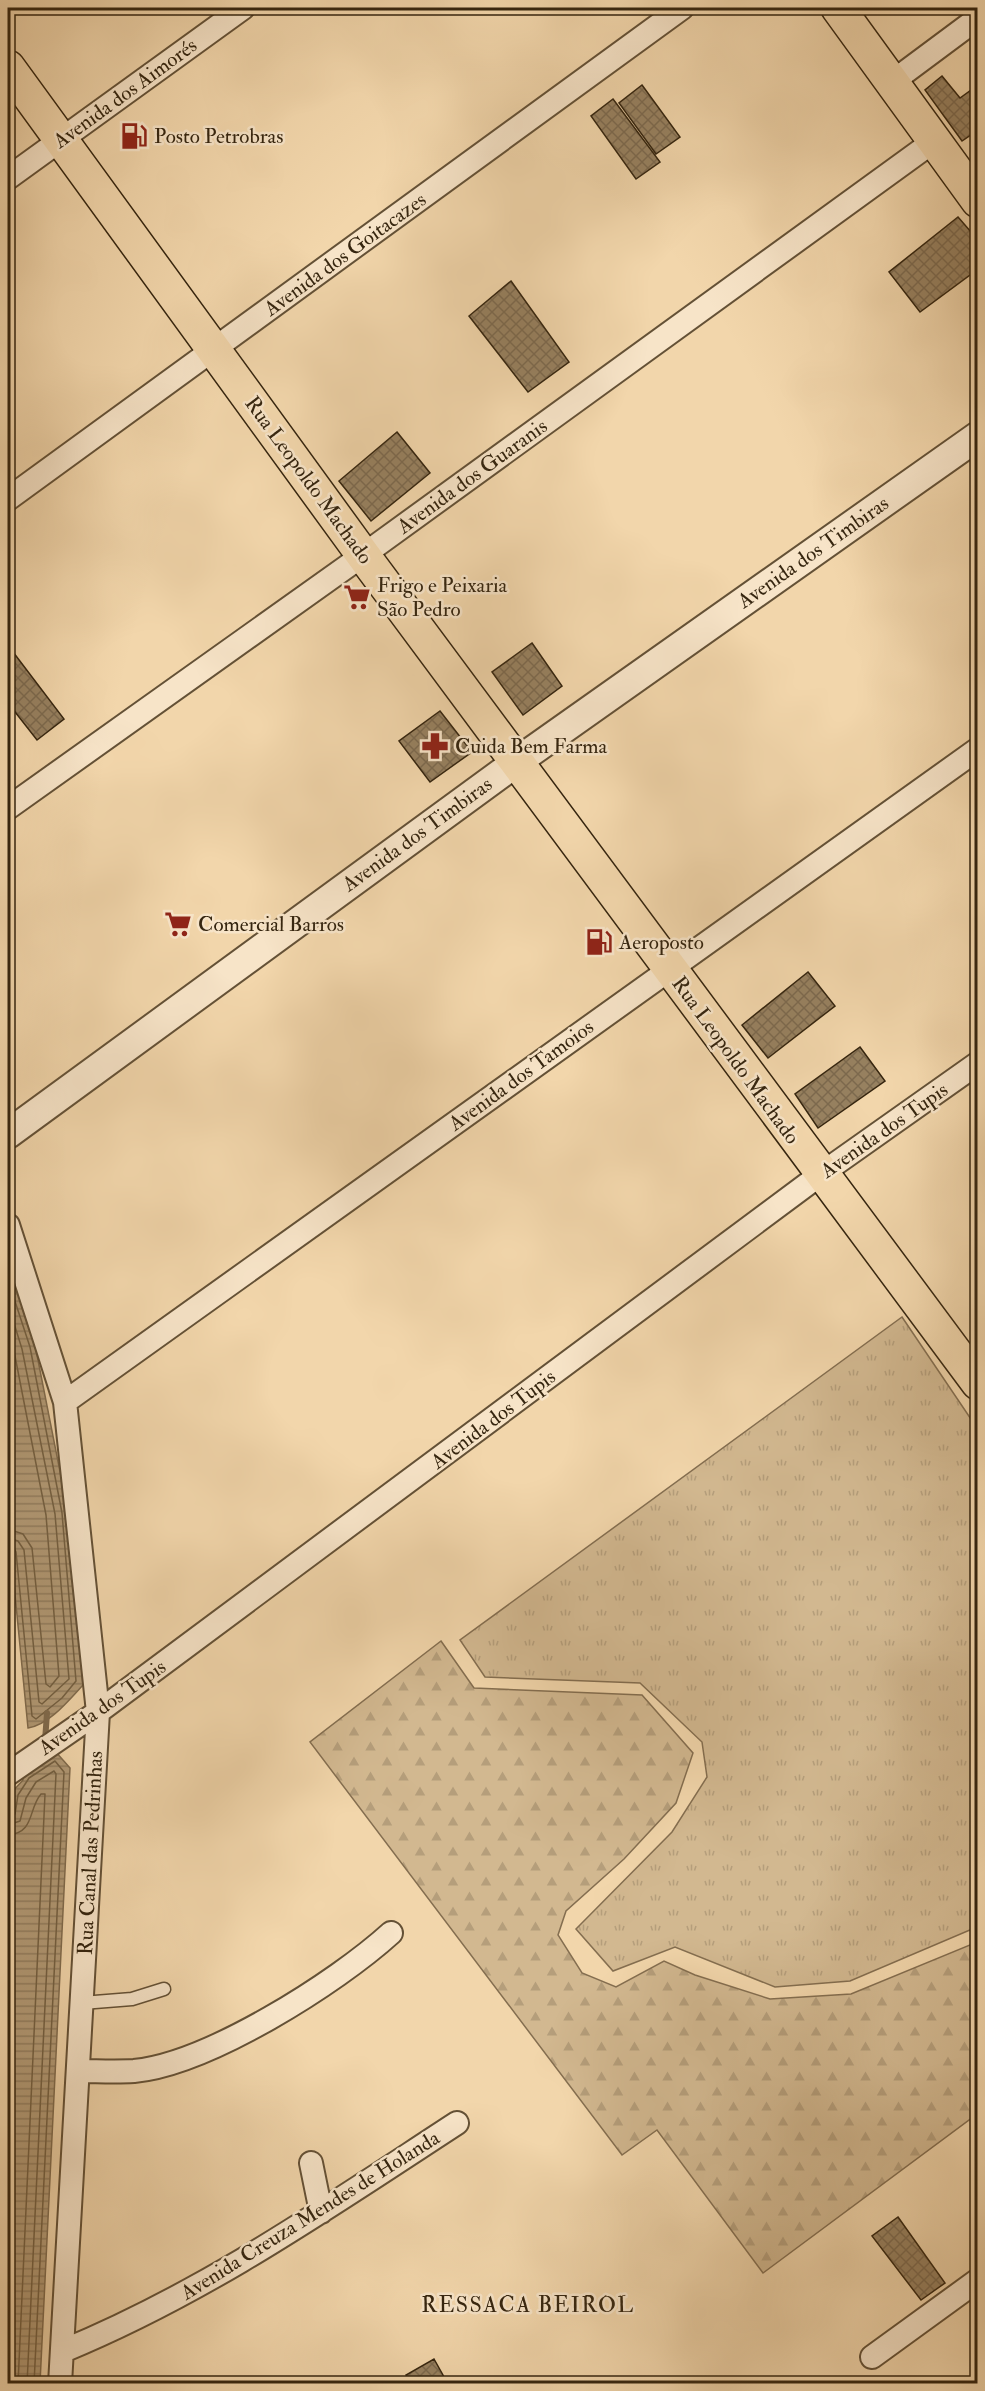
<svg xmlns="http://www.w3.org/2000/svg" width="985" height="2391" viewBox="0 0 985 2391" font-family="'IM FELL Double Pica',serif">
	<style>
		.grass { fill: url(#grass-tufts); stroke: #846e50; stroke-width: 1.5 }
		.forest { fill: url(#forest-firs); stroke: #846e50; stroke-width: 1.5 }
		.water { fill: url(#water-rules); stroke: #806b4d; stroke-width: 1.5 }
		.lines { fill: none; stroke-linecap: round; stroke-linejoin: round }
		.shore { stroke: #746042; stroke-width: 1.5 }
		.stream { stroke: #806b4d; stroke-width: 6 }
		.building { fill: url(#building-cross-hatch); stroke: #35250f; stroke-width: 1.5 }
		.service-casing { stroke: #645136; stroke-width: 15 }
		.minor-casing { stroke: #645136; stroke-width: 26 }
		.tertiary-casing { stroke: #645136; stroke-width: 32 }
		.primary-casing { stroke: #35250f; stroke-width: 36 }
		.service { stroke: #f7e4c8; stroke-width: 12 }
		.minor { stroke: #f7e4c8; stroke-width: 22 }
		.tertiary { stroke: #f7e4c8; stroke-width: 28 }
		.primary { stroke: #f2d6ab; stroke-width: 33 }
		.labels { text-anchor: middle; stroke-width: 5; stroke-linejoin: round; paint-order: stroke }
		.street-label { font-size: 21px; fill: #35250f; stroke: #f7e4c8 }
		.poi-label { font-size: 21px; fill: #35250f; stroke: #f7e4c8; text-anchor: start }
		.neighbourhood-label { font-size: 22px; letter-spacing: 1.5px; fill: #35250f; stroke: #f7e4c8 }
	</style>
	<defs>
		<pattern id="grass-tufts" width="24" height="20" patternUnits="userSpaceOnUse" patternTransform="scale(1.5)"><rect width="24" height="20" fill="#d2b890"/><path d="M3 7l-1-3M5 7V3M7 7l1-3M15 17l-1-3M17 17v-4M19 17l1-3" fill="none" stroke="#b59e7b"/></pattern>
		<pattern id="forest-firs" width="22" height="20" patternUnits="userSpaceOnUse" patternTransform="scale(1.5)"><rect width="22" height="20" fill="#d2b890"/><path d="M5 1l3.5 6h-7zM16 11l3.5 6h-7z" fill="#b59e7b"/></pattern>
		<pattern id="water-rules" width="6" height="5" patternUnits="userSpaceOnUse" patternTransform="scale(1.5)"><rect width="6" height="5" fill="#b29a76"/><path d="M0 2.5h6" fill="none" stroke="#927d5f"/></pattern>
		<pattern id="building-cross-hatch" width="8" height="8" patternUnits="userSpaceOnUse" patternTransform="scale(1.5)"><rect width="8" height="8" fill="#978160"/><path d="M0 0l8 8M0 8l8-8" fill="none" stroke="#7c694e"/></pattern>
	</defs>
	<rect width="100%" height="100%" fill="#f2d6ab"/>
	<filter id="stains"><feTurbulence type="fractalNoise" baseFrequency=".00333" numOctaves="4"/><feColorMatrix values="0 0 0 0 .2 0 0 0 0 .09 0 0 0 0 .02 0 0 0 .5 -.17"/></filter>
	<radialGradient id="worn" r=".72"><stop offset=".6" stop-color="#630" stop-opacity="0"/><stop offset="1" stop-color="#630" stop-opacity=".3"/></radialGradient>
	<path class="grass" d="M902,1317L977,1428V1927L850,1981L775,1987L675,1947L613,1971L576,1929L672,1832L707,1777L702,1742L640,1683L485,1677L460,1640Z"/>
	<path class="forest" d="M441,1641L474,1688L642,1695L693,1753L676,1803L624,1859L566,1911L558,1935L582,1973L616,1987L664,1961L695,1975L770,1999L851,1994L977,1942V2114L763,2273L657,2130L622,2155L310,1742Z"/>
	<path class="water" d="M8,1261L35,1345L68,1512L83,1685C69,1700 49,1725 28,1728L8,1523Z
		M55,1751L70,1768L40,2383L8,2384V1840L12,1792L23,1780V1775Z"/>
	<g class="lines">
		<path class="shore" d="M8,1280L30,1347L62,1513L76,1681L62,1698L36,1719L32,1716L16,1552L13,1547L8,1546
			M8,1304L22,1349L55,1514L69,1679L42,1704L39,1702L24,1550L18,1541L8,1538
			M8,1333L14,1351L46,1515L59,1676L50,1687L46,1684L32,1548L23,1534L8,1529
			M8,1818L15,1814L18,1795L29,1778L55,1761L64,1772L34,2384
			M8,1825L20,1821L26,1798L36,1782L54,1771L56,1774L27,2384
			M8,1835C35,1833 28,1809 41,1794H45L18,2384"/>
		<path class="stream" d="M45,1741L47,1713"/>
	</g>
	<path class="building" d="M942,76L960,98L978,85V130L962,141L925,90Z
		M642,85L680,137L656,154L619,103Z
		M613,99L660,162L636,179L591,116Z
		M958,217L978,240V269L920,312L889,272Z
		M511,281L569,362L528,392L469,316Z
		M397,432L430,473L371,521L339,481Z
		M532,643L562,686L523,715L492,672Z
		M10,648L64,719L37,740L8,703V650Z
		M440,711L472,752L430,782L399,741Z
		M808,972L835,1006L768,1058L742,1025Z
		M860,1047L885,1081L818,1128L795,1094Z
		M898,2217L945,2283L921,2300L872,2236Z
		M434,2359L448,2384H411L406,2375Z"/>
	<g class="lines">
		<defs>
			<path id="service" d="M82,2003L132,1999L164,1989"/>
			<path id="minor" d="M892,82L978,18
				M8,178L243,8
				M8,499L682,8
				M8,808L373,548L934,141
				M8,1225L65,1402L98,1712L60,2384
				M65,1402L978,749
				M8,1774L98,1712L821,1174L978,1063
				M78,2071C96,2071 115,2072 134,2071C208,2064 336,1983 391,1933
				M311,2163L321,2212
				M63,2351C206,2292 328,2207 457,2123
				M872,2357L978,2280"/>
			<path id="tertiary" d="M8,1134L518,761L978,436"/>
			<path id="primary" d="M838,8L978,201
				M8,67L363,555L978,1383"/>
		</defs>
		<use href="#service" class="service-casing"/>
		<use href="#minor" class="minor-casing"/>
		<use href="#tertiary" class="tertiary-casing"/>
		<use href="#primary" class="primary-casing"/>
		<use href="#service" class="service"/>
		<use href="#minor" class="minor"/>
		<use href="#tertiary" class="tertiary"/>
		<use href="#primary" class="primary"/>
	</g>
	<defs>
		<symbol id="fuel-bare" viewBox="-9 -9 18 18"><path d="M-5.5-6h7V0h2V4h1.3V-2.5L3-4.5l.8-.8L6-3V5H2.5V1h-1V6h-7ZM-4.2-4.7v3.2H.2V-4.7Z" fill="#8f2418" stroke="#f7e4c8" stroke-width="2.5" paint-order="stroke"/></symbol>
		<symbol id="supermarket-bare" viewBox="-9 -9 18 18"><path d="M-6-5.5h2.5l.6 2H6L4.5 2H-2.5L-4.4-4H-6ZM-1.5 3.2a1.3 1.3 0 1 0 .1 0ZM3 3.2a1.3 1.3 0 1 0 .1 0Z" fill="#8f2418" stroke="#f7e4c8" stroke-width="2.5" paint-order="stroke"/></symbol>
		<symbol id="pharmacy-bare" viewBox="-9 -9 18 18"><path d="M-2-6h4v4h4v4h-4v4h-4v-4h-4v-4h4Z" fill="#8f2418" stroke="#f7e4c8" stroke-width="2.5" paint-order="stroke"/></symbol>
	</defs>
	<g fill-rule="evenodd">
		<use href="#fuel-bare" x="115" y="117" width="38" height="38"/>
		<use href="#supermarket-bare" x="338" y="578" width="38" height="38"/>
		<use href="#pharmacy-bare" x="416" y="727" width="38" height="38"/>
		<use href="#supermarket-bare" x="159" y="905" width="38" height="38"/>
		<use href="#fuel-bare" x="580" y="923" width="38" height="38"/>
	</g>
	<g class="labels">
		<g class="street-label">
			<text transform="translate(125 93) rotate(-36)" y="7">Avenida dos Aimorés</text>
			<text transform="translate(345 254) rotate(-36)" y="7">Avenida dos Goitacazes</text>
			<text transform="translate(472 476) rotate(-36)" y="7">Avenida dos Guaranis</text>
			<text transform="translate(309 480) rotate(54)" y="7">Rua Leopoldo Machado</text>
			<text transform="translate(813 552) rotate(-35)" y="7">Avenida dos Timbiras</text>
			<text transform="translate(417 834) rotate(-36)" y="7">Avenida dos Timbiras</text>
			<text transform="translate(736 1060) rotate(54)" y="7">Rua Leopoldo Machado</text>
			<text transform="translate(521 1075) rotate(-36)" y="7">Avenida dos Tamoios</text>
			<text transform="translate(884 1130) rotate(-35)" y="7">Avenida dos Tupis</text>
			<text transform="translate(493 1419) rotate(-37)" y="7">Avenida dos Tupis</text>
			<text transform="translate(102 1707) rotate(-35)" y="7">Avenida dos Tupis</text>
			<text transform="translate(90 1853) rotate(-87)" y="7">Rua Canal das Pedrinhas</text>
			<text transform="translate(310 2215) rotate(-32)" y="7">Avenida Creuza Mendes de Holanda</text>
		</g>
		<g class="poi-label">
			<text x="154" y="143">Posto Petrobras</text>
			<text x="377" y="592">Frigo e Peixaria<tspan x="377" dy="24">São Pedro</tspan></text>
			<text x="455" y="753">Cuida Bem Farma</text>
			<text x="198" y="931">Comercial Barros</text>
			<text x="619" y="949">Aeroposto</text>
		</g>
		<g class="neighbourhood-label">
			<text x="528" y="2312">RESSACA BEIROL</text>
		</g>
	</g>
	<rect width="985" height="2391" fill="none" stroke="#f2d6ab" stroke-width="30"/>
	<rect x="9" y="9" width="967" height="2373" fill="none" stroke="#35250f" stroke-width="3"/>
	<rect x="15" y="15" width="955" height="2361" fill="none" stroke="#35250f" stroke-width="1.5"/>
	<rect width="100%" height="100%" filter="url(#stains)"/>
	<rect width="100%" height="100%" fill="url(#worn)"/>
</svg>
